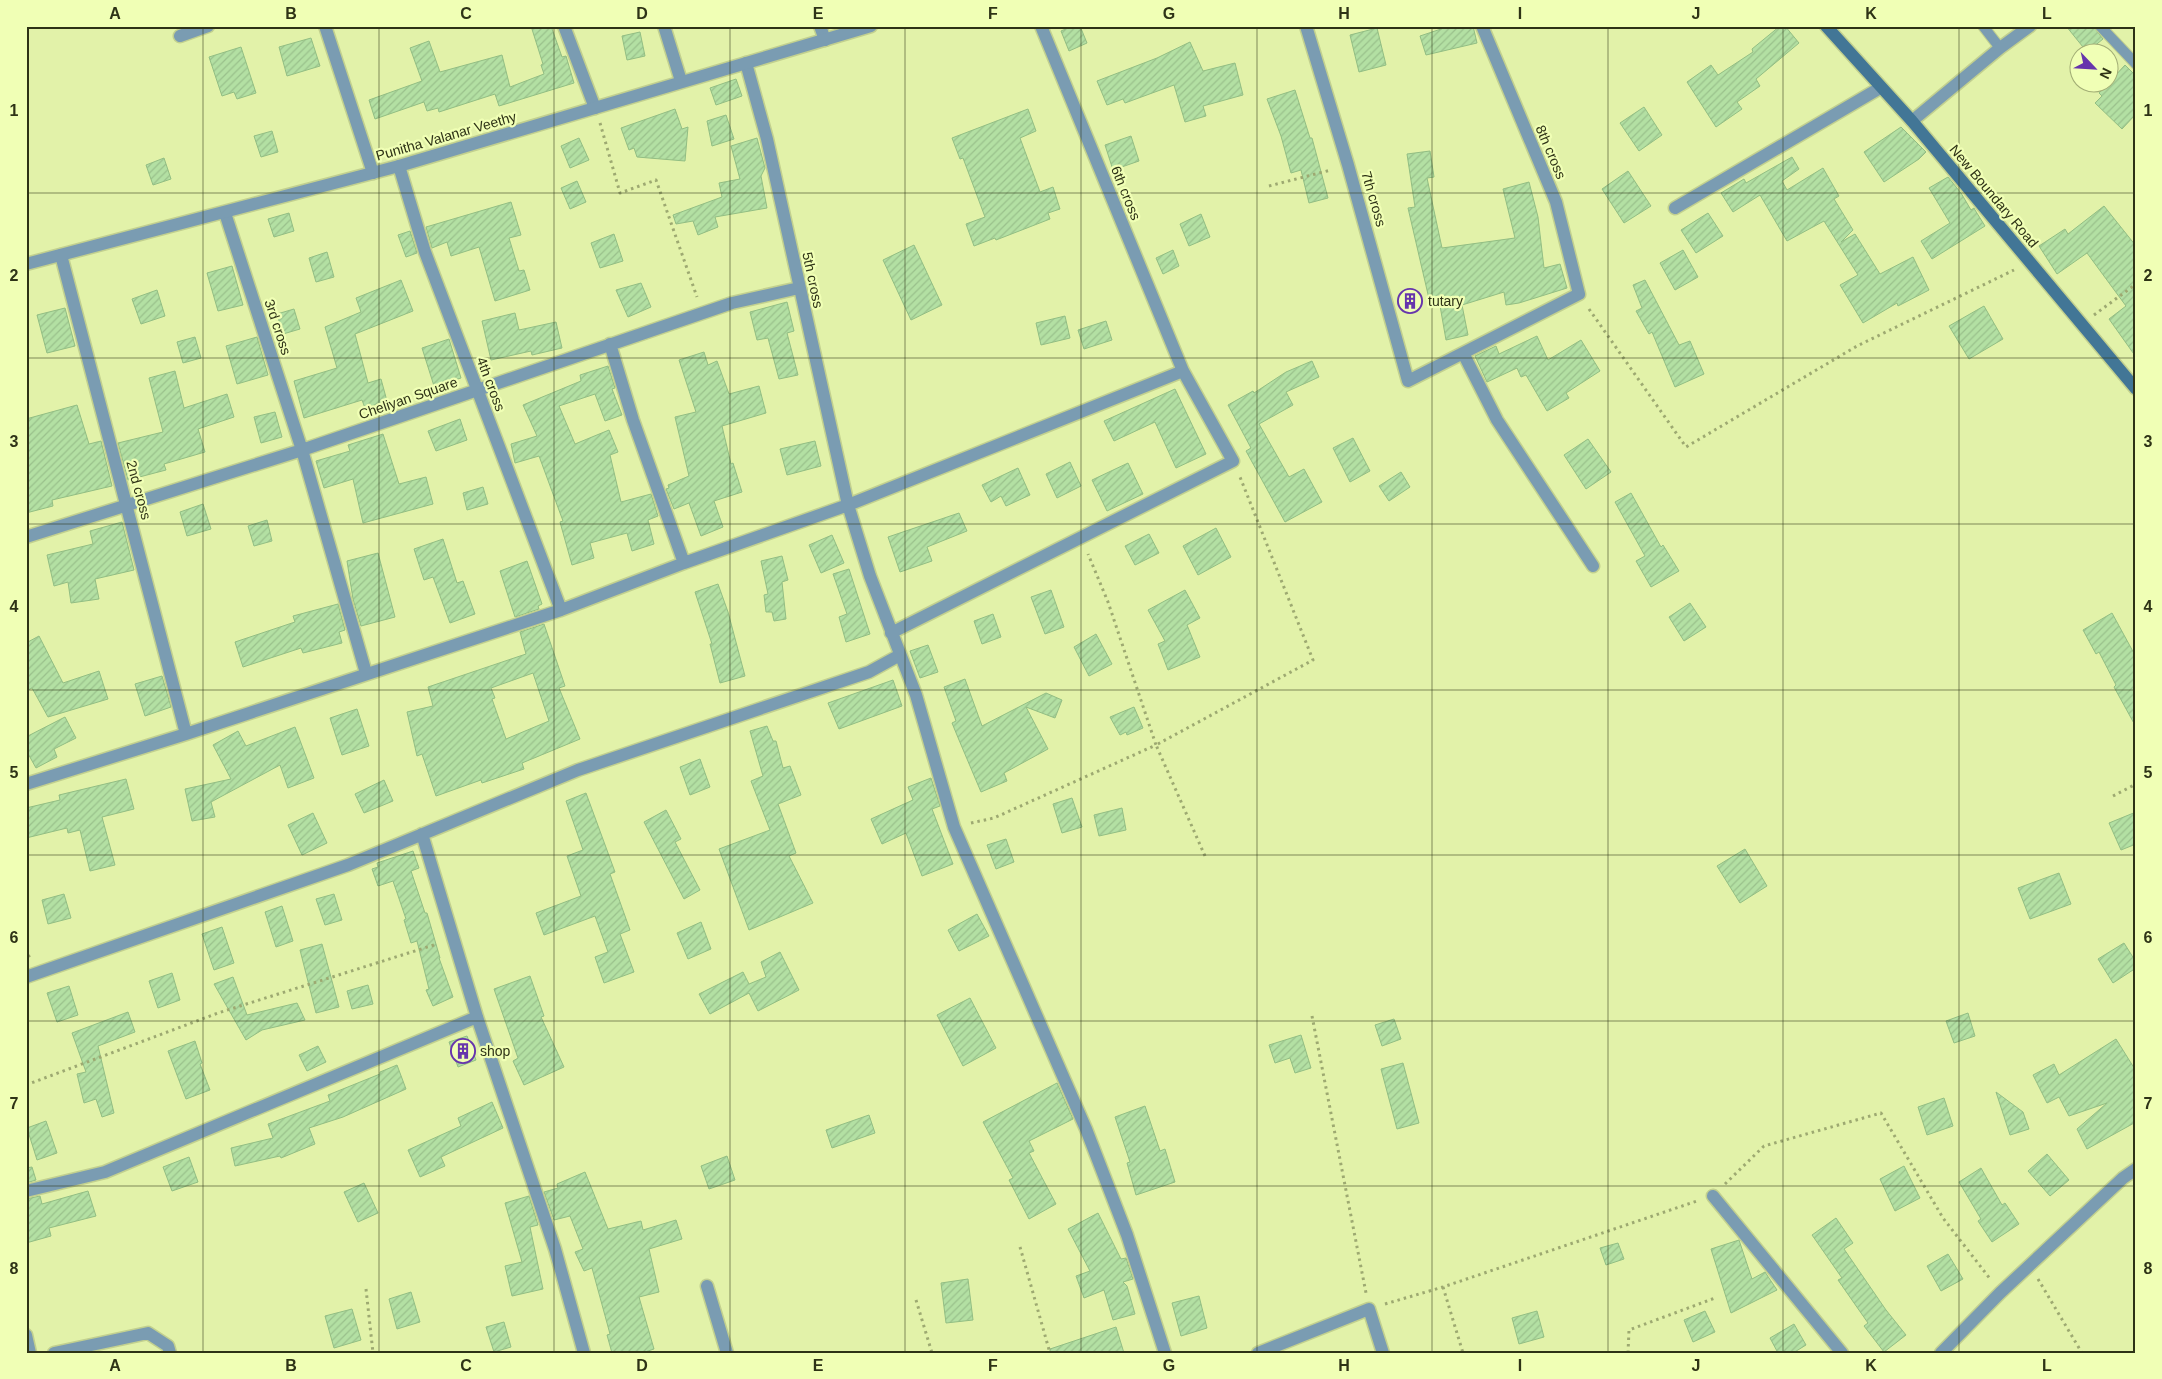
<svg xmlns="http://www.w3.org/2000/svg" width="2162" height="1379" viewBox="0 0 2162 1379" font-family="Helvetica,sans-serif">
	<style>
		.building { fill: url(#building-hatch); stroke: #92be83; fill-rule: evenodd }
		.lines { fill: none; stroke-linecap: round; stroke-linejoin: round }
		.service-casing { stroke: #c2d08f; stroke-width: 12 }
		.minor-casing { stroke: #c2d08f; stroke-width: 15 }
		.tertiary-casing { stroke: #c2d08f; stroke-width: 15 }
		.secondary-casing { stroke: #c2d08f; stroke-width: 15 }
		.path { stroke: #9da971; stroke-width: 3; stroke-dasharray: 2.5 4; stroke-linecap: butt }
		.service { stroke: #7a9cb2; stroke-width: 10 }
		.minor { stroke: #7a9cb2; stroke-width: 12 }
		.tertiary { stroke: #7a9cb2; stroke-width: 12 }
		.secondary { stroke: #427696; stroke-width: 12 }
		.grid { fill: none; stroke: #2e3316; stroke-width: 1; stroke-opacity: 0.55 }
		.labels { text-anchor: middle; stroke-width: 4.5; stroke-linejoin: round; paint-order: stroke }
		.street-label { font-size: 14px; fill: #2e3316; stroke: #f0ffb5 }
		.poi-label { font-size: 14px; fill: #2e3316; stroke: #f0ffb5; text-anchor: start }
		.neatline { fill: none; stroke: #2e3316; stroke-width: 2 }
		.grid-label { font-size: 16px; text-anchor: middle; font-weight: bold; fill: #2e3316 }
	</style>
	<defs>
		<pattern id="building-hatch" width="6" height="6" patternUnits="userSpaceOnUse" patternTransform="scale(1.25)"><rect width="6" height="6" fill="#b3e0a3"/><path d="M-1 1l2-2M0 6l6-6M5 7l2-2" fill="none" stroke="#9ac18c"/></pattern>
	</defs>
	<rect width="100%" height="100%" fill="#e2f2a9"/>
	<path class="building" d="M531,26H551L562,57L566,56L574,83L499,106L495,94L439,112L438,108L427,111L424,102L375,119L369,100L422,81L410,48L429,41L440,72L502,55L510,87L544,74L541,65L543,64Z
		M1072,26H1080L1087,43L1069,51L1061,31Z
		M1450,26H1473L1477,43L1426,55L1420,36Z
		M1780,26H1785L1799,43L1756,79L1760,86L1737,102L1742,109L1716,127L1687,82L1711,65L1718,75L1753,52L1752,49Z
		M2066,26H2093L2103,39L2087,52Z
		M1377,28L1386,65L1359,72L1350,35Z
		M640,32L645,56L627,60L622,36Z
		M311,38L320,66L287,76L279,47Z
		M1190,42L1203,71L1235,63L1243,95L1203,106L1206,116L1185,122L1174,85L1125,103L1123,99L1107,105L1097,81L1157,58Z
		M241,47L256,93L237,99L234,92L222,96L209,57Z
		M2125,65L2136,76V114L2122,129L2095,103L2102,96L2099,93Z
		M736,79L742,96L716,105L710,88Z
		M1295,90L1310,138H1312L1328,198L1309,203L1301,170L1291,173L1281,136L1267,99Z
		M1644,107L1662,135L1639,151L1620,123Z
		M675,109L682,129L688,127L685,161L637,157L634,148L629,150L621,128Z
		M1028,109L1036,131L1020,138L1040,192L1053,187L1060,209L1048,213L1050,219L996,240L995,238L974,246L966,224L985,217L963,158L960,159L952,138Z
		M726,115L734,139L712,146L707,121Z
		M1901,127L1926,152L1919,159L1884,182L1864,152Z
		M272,131L278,152L261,157L254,136Z
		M1131,136L1139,161L1113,170L1105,145Z
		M579,138L589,160L570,168L561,146Z
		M757,138L765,168L761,176L767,208L715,217L718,227L698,235L693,221L676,224L673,215L722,197L719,183L740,179L731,146Z
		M1430,151L1434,177L1427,178L1442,248L1515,238L1503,189L1529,182L1538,217L1544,268L1560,264L1567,288L1519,303L1506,305L1504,292L1462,305L1468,335L1446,340L1439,300L1430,303L1408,208L1415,207L1407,154Z
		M1792,157L1799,169L1782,181L1787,190L1823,168L1839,196L1834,199L1853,230L1841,242L1855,234L1880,274L1913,257L1929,290L1898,306L1897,303L1863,323L1840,285L1858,275L1824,221L1787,241L1760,195L1733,212L1721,193L1744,179L1746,183Z
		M164,158L171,179L153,185L146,165Z
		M1628,171L1651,206L1624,223L1602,189Z
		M1948,177L1961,193L1971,210L1974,208L1975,210L1985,226L1932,259L1921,241L1950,223L1929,188Z
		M577,181L586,202L570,209L561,188Z
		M511,202L521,235L509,238L519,271L524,270L530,290L495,301L479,247L451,256L447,242L432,248L426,227Z
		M2104,206L2136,246V357L2109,319L2126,306L2087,253L2057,274L2039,246L2065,229L2068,234Z
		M289,213L294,231L274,237L268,219Z
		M1708,213L1723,236L1696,253L1681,230Z
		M1201,214L1210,237L1189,246L1180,224Z
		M410,231L417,253L406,257L398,235Z
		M614,234L623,261L600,268L591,243Z
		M914,245L942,305L911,320L883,260Z
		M1173,250L1179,266L1163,274L1156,258Z
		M1683,250L1698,277L1675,290L1660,263Z
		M327,252L334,277L316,282L309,258Z
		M232,266L243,305L218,311L207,273Z
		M401,280L413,311L355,334L368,383L381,379L387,401L365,408L362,400L304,418L294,381L337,368L325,327L361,312L356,298Z
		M1645,280L1679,345L1690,341L1704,374L1675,387L1652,332L1649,334L1636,311L1642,308L1633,285Z
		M641,283L651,307L628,317L616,290Z
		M157,290L165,316L141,324L132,299Z
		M787,302L794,331L787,333L798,375L779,379L768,338L757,340L750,312Z
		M1984,306L2003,339L1969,359L1949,326Z
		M65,308L75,346L47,353L37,315Z
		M294,309L300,329L283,334L277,314Z
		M515,313L519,330L556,322L562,348L532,355L531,351L491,360L482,321Z
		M1065,316L1070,338L1041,345L1036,323Z
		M1106,321L1112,340L1084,349L1078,330Z
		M1537,336L1548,360L1581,340L1600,371L1566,393L1569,398L1547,411L1526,375L1521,377L1517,368L1487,382L1475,356L1496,346L1499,354Z
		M195,337L201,358L183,363L177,342Z
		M257,337L268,375L237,384L226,346Z
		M449,339L461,378L434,386L422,348Z
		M704,352L708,365L717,361L729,394L759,386L766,413L722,426L731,464L733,463L742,492L714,501L723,527L701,536L689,503L674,509L666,489L669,488L668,485L689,476L675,417L696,412L679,360Z
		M1312,361L1319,377L1286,392L1293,405L1259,424L1289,477L1304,469L1322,502L1285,522L1246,451L1251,448L1228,405L1253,391L1254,393L1286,372Z
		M608,366L615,388L612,389L622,415L605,421L595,394L559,406L575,444L609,430L618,452L610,455L621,502L651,494L658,516L648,520L654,544L632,551L627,533L590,543L594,558L572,565L560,522L563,521L539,456L515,463L511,444L537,436L523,405L581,381L580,375Z
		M175,371L184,408L227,394L234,417L198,429L205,452L164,464L166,470L128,480L118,443L163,432L149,378Z
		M1175,389L1206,454L1176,468L1155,422L1114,441L1104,421Z
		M77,405L89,444L101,441L112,486L52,500L53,506L26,513V419Z
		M275,412L282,437L261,443L254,417Z
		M460,419L467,440L436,451L428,431Z
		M383,434L399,484L426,477L433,504L363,523L353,479L324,488L316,461L350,451L348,445Z
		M1353,438L1370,471L1350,482L1333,448Z
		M1588,439L1611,472L1586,489L1564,455Z
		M815,441L821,466L787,475L780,449Z
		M1070,462L1081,486L1057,498L1046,474Z
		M1128,463L1143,494L1107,511L1092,480Z
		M1018,468L1030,495L1006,506L1001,496L991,502L982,485Z
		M1401,472L1410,487L1389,501L1379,486Z
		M483,487L488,504L467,510L463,493Z
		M1631,493L1661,547L1663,545L1679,571L1651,587L1636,561L1645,556L1615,502Z
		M203,504L211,529L187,536L180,512Z
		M959,513L967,531L927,547L932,561L900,572L888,537Z
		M267,520L272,541L254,546L248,526Z
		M122,522L134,570L95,579L99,599L71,603L68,582L54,586L47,555L93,544L90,531Z
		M1216,528L1231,557L1198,575L1183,546Z
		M1149,534L1159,553L1135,565L1125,546Z
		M832,535L844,563L821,573L809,545Z
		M443,539L457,583L463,581L475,614L450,623L433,577L424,580L414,549Z
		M378,553L395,617L361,626L353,599L347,561Z
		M782,556L788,580L782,582L786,619L774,621L772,612H766L764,595L768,594L761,561Z
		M527,561L542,604L538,606L539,609L515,617L500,571Z
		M849,569L870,634L846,642L839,617L847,614L833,574Z
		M718,584L728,612L745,676L720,683L710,644H712L695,592Z
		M1051,590L1064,627L1045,634L1031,597Z
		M1185,590L1200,618L1187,625L1200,657L1168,670L1158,644L1165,641L1148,610Z
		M1690,603L1706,627L1684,641L1669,617Z
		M338,604L345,630L339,632L342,643L303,653L301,648L243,667L235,642L295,622L293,616Z
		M2112,613L2136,657V727L2114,687L2116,685L2099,652L2096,654L2083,630Z
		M993,614L1001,637L982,644L974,621Z
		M544,624L565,686L559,688L580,739L522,763L524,769L482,783L481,780L436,796L422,754L417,756L407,712L433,706L428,687L526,654L520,632ZM533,673L549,721L506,739L492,699L495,698L491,688Z
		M1096,634L1112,664L1089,676L1074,647Z
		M39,636L63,683L99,671L108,699L48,717L32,688L26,691V643Z
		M928,645L938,672L920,678L910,651Z
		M162,676L171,707L145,716L135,684Z
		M965,679L982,726L1046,693L1062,700L1055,718L1026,707L1048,749L1004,773L1007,781L981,792L959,740L952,723L956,721L944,687Z
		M893,680L902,706L839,729L828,703Z
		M1134,707L1143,728L1127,735L1126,732L1120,735L1110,717Z
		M357,709L369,746L342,755L330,718Z
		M65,717L76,738L54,749L57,757L36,768L26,750V737Z
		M767,726L773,741H776L783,768L790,766L801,795L778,804L796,853L789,856L813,903L749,930L719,849L770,830L751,781L763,776L750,731Z
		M295,727L314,778L288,788L280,765L211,802L215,817L192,821L185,789L231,779L213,745L238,731L246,746Z
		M700,759L710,787L690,795L680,767Z
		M931,778L940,806L932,809L953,864L922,876L906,833L882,844L871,819L913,800L908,787Z
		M126,779L134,809L102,817L115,865L90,871L80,830L68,833L67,828L26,838V808L60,800L59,795Z
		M384,780L393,801L364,813L355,794Z
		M586,793L615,872L610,874L630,930L620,934L634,972L604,983L595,957L608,952L595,916L544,935L536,913L581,896L567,856L583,850L566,801Z
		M1072,798L1082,827L1062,833L1053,804Z
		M1122,808L1126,830L1099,836L1094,815Z
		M666,810L681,839L675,842L700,890L684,899L644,822Z
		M2136,812V844L2121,850L2109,823Z
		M313,813L327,843L302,855L288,825Z
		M1006,839L1014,862L996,869L987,845Z
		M1745,849L1767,886L1740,903L1717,866Z
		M413,851L419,868L411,871L425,913H427L440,958H439L453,997L433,1006L426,990L429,989L417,941L411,943L404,920L406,919L393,881L378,886L372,869L378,867L377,863Z
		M2059,873L2071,904L2030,919L2018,888Z
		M64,894L71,918L48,924L42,900Z
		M334,894L342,920L325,925L316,899Z
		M282,906L293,941L276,947L265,912Z
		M977,914L989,936L959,951L948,930Z
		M701,922L711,949L688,959L677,933Z
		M222,927L234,963L214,970L202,934Z
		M2124,943L2136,962V968L2113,983L2098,959Z
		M322,944L339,1007L316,1013L300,950Z
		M780,952L799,990L758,1011L749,993L710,1014L699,994L743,972L749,984L766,977L761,962Z
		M172,973L180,1000L158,1008L149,981Z
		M530,976L544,1016L541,1017L564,1067L524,1085L513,1061L518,1058L494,989Z
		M233,977L247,1015L297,1003L305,1020L262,1030L246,1040L214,984Z
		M368,985L373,1004L352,1009L347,991Z
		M69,986L78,1015L57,1022L47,993Z
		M970,998L996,1048L963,1066L937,1015Z
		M128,1012L135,1032L98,1046L114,1113L102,1117L96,1099L84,1103L77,1074L86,1072L72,1033Z
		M1968,1013L1975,1036L1954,1043L1946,1021Z
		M1394,1019L1401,1039L1382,1046L1375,1025Z
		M1301,1035L1311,1068L1295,1073L1290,1058L1275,1063L1269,1045Z
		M467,1036L476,1060L458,1067L449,1042Z
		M2116,1039L2136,1071V1122L2087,1149L2077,1129L2107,1103L2069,1116L2059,1097L2047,1103L2033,1075L2054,1064L2059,1075Z
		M195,1041L202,1063L200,1064L210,1090L186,1099L168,1051Z
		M318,1046L326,1062L307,1071L299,1055Z
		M1403,1063L1419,1123L1397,1129L1381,1069Z
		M397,1065L406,1089L343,1117L309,1128L315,1144L281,1158L280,1156L235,1166L231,1148L273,1138L268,1124L330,1101L328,1095L380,1074V1072Z
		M1057,1083L1073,1119L1029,1141L1034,1151L1029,1153L1056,1204L1029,1219L1009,1180L1013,1178L983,1122Z
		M1996,1092L2023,1112L2029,1129L2010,1135Z
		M1944,1098L1953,1126L1927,1135L1918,1107Z
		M492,1102L503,1128L441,1157L445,1166L420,1177L408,1150L461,1126L458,1118Z
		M1145,1106L1160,1151L1165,1149L1175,1182L1136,1195L1127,1163L1130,1162L1115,1117Z
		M869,1115L875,1133L832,1148L826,1130Z
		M46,1121L57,1153L37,1160L27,1128Z
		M2047,1154L2069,1180L2050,1196L2028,1171Z
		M727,1156L735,1180L709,1189L701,1166Z
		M189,1157L198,1182L172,1191L163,1167Z
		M1904,1166L1920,1198L1895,1211L1880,1179Z
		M32,1167L36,1180L26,1183V1168Z
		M1981,1168L2002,1205L2005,1203L2019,1224L1992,1242L1978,1221L1981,1219L1959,1182Z
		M585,1172L608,1229L641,1221L643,1230L676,1220L682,1239L649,1249L659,1292L639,1297L654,1349L642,1353H612L607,1335L610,1334L592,1268L584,1271L575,1252L583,1249L570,1216L554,1220L544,1192L558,1188L557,1184Z
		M364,1183L378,1213L358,1222L344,1192Z
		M88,1191L96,1216L49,1228L51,1236L26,1243V1199L40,1196L42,1204Z
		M529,1196L538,1225L530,1227L543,1289L512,1296L505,1266L522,1262L505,1203Z
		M1098,1213L1121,1259L1126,1258L1133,1279L1123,1282L1127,1286L1135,1314L1113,1320L1104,1290L1084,1298L1076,1276L1090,1271L1068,1229Z
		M1836,1218L1853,1243L1844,1249L1886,1310L1906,1335L1884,1352L1864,1326L1868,1323L1838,1280L1842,1278L1812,1235Z
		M1739,1240L1752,1279L1765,1272L1777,1290L1731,1313L1711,1249Z
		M1618,1243L1624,1259L1606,1265L1600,1248Z
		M1948,1254L1963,1279L1941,1291L1927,1266Z
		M968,1279L973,1320L946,1323L941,1283Z
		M411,1292L420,1322L397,1329L389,1299Z
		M1199,1296L1207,1328L1181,1336L1172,1303Z
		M352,1309L361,1340L334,1348L325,1316Z
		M1537,1311L1544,1337L1519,1344L1512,1318Z
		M1705,1311L1715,1332L1693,1342L1684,1320Z
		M504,1322L511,1347L494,1352L486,1327Z
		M1794,1324L1806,1345L1793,1353H1778L1770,1338Z
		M1116,1327L1124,1353H1050V1349Z"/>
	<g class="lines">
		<defs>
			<path id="service" d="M1983,26L2000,48
				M2100,26L2136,64"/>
			<path id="minor" d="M325,26L373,173
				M564,26L595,108
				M664,26L681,81
				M820,26L825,40
				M1306,26L1348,165L1408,381L1579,294L1556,202L1482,26
				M180,36L208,26
				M746,63L767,139L848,505L870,576L916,695L954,827L1086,1129L1127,1235L1165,1353
				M1912,121L2000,48L2030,26
				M399,166L425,252L561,610
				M1675,208L1880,88
				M225,213L302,450L366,673
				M61,255L186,734
				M610,344L633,420L684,563
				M1463,353L1497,420L1593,566
				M26,537L302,450L732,303L799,288
				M891,633L1233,461L1183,371L1041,26
				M26,784L186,734L561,610L684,563L848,505L1183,371
				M422,834L477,1017L555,1249L584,1353
				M26,977L348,865L578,770L869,672L900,655
				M26,1191L105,1172L477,1017
				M1713,1196L1842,1353
				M707,1286L727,1353
				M26,1335L30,1353
				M54,1353L148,1333L168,1346L170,1353
				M1258,1353L1369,1309L1383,1353"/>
			<path id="tertiary" d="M26,264L399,166L871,26
				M1941,1353L2000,1293L2123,1178L2136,1169"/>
			<path id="secondary" d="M1826,26L1912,121L2136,389"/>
		</defs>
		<use href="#service" class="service-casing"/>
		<use href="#minor" class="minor-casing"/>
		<use href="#tertiary" class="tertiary-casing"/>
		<use href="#secondary" class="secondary-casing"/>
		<path class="path" d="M600,123L620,193L656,180L697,297
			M1269,186L1331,170
			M1589,309L1686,447L1857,346L2014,270
			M2094,315L2136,284
			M2113,796L2136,784
			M971,823L994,818L1156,745L1108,602L1088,554
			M1205,856L1156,745L1313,660L1240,477
			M26,949L30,959
			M1312,1016L1366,1293
			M26,1085L218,1013L437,944
			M1725,1184L1764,1146L1881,1113L1943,1218L1991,1280
			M1020,1247L1050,1353
			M2038,1279L2082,1353
			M1443,1287L1463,1353
			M366,1289L373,1353
			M916,1300L932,1353
			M1385,1304L1443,1287L1697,1201
			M1628,1353L1629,1330L1715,1298"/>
		<use href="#service" class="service"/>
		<use href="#minor" class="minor"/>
		<use href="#tertiary" class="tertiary"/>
		<use href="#secondary" class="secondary"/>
	</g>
	<path class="grid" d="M203,26V1353M379,26V1353M554,26V1353M730,26V1353M905,26V1353M1081,26V1353M1257,26V1353M1432,26V1353M1608,26V1353M1783,26V1353M1959,26V1353M26,193H2136M26,358H2136M26,524H2136M26,690H2136M26,855H2136M26,1021H2136M26,1186H2136"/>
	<defs>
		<symbol id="building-ring" viewBox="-11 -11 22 22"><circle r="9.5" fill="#f0ffb5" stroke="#6635ac" stroke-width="1.5"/><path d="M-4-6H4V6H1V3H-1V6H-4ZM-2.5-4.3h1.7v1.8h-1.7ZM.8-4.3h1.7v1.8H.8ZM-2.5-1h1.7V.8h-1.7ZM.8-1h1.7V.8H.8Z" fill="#6635ac"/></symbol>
	</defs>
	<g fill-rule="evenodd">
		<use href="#building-ring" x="1396" y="287" width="28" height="28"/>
		<use href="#building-ring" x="449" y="1037" width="28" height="28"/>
	</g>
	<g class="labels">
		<g class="street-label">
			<text transform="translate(446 136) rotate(-16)" y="5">Punitha Valanar Veethy</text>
			<text transform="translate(1551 152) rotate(67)" y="5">8th cross</text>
			<text transform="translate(1126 193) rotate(68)" y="5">6th cross</text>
			<text transform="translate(1994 196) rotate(50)" y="5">New Boundary Road</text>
			<text transform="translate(1374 199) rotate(74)" y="5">7th cross</text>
			<text transform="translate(813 280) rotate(78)" y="5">5th cross</text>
			<text transform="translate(278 327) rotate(72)" y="5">3rd cross</text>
			<text transform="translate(491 384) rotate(69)" y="5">4th cross</text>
			<text transform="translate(408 398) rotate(-19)" y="5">Cheliyan Square</text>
			<text transform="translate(139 490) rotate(75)" y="5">2nd cross</text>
		</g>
		<g class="poi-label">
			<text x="1428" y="306">tutary</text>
			<text x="480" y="1056">shop</text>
		</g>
	</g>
	<rect width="2162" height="1379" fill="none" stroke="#f0ffb5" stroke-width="55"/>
	<g transform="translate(2094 68) rotate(115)"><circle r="24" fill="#f0ffb5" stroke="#a2ad75"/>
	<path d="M0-4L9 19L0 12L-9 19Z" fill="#6635ac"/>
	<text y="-8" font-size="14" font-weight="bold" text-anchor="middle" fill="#2e3316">N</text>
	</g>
	<rect x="28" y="28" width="2106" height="1324" class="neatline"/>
	<g class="grid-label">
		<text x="115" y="19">A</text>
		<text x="291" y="19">B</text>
		<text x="466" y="19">C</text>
		<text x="642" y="19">D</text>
		<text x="818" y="19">E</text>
		<text x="993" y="19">F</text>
		<text x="1169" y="19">G</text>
		<text x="1344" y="19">H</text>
		<text x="1520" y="19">I</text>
		<text x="1696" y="19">J</text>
		<text x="1871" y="19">K</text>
		<text x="2047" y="19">L</text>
		<text x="14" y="116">1</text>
		<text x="2148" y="116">1</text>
		<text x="14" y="281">2</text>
		<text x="2148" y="281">2</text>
		<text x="14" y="447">3</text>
		<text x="2148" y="447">3</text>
		<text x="14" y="612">4</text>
		<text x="2148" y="612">4</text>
		<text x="14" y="778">5</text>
		<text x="2148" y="778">5</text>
		<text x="14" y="943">6</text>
		<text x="2148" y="943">6</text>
		<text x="14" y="1109">7</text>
		<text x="2148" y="1109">7</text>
		<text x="14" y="1274">8</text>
		<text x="2148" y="1274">8</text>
		<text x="115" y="1371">A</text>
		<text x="291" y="1371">B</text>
		<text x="466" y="1371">C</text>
		<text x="642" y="1371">D</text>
		<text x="818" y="1371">E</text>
		<text x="993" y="1371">F</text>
		<text x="1169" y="1371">G</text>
		<text x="1344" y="1371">H</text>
		<text x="1520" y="1371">I</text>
		<text x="1696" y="1371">J</text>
		<text x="1871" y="1371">K</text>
		<text x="2047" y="1371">L</text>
	</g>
</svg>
